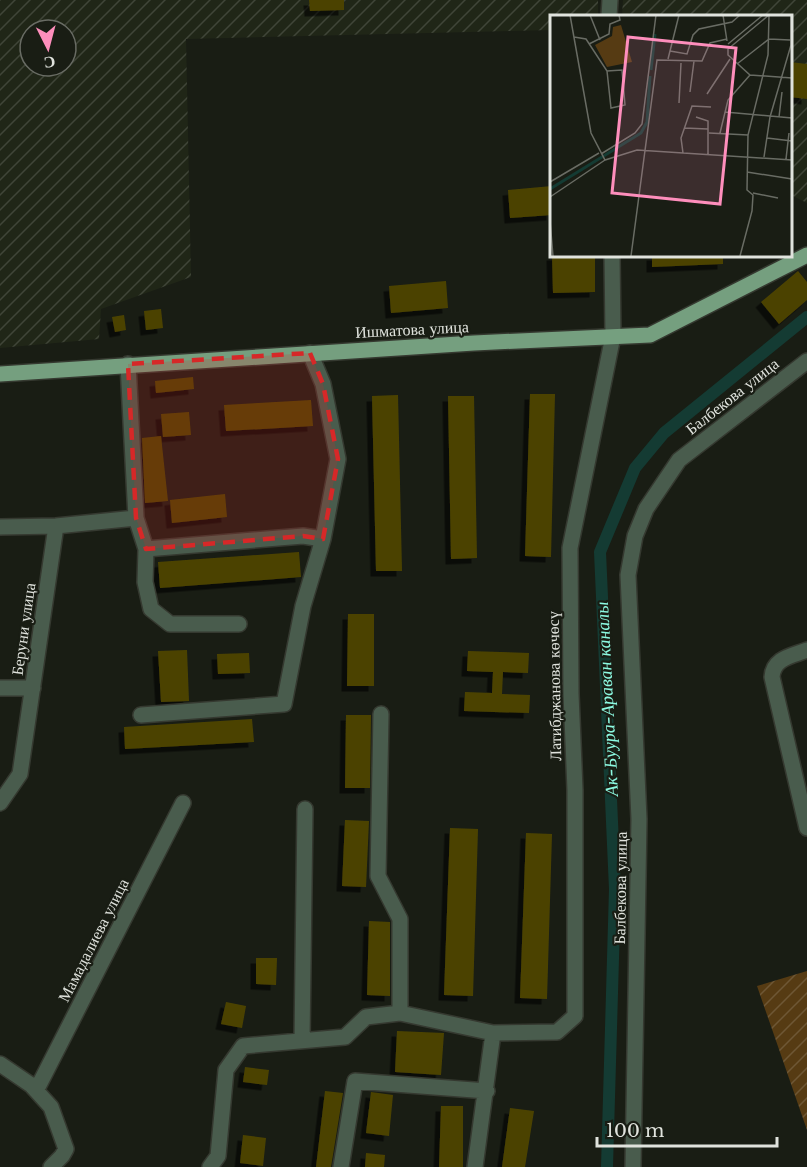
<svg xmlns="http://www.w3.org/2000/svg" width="807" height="1167" viewBox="0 0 807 1167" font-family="'Libre Baskerville',serif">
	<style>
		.industrial { fill: url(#industrial-furrows); fill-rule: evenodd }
		.garden { fill: url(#garden-furrows) }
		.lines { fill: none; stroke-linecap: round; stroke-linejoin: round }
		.canal { stroke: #143b33; stroke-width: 12 }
		.building { fill: #4c4303; filter: url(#shadow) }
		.minor-casing { stroke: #353930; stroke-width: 18 }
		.major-casing { stroke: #353930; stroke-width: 18 }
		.minor { stroke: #495c4d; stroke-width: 15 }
		.major { stroke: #759f7f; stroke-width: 15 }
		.marked { fill: #d62828; fill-opacity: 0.2; stroke: #d62828; stroke-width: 4.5; stroke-dasharray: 12 8; stroke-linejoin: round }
		.labels { text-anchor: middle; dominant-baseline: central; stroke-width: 4.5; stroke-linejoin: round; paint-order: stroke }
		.street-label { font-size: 16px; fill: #e0e3dd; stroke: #191d14 }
		.water-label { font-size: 18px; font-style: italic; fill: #8cf9e1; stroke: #191d14 }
		.inset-river { fill: none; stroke: #143b33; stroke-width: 3 }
		.inset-road { fill: none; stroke: #696c64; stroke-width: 1.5 }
		.view { fill: #fe8ebc; fill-opacity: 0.15; stroke: #fe8ebc; stroke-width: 3 }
		.inset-edge { fill: none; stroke: #e0e3dd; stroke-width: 3 }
	</style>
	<defs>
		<pattern id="industrial-furrows" width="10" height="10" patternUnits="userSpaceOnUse" patternTransform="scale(1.5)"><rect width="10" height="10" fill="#202617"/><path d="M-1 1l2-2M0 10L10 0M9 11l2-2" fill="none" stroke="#404538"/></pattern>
		<pattern id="garden-furrows" width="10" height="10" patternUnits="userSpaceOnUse" patternTransform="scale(1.5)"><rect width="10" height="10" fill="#563b13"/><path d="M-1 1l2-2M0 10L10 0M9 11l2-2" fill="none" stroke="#6e5735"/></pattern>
		<filter id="shadow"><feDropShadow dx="-5.5" dy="5.5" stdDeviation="0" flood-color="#0009"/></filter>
	</defs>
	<rect width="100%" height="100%" fill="#191d14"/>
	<path class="industrial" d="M0,0H598V16H552V30L186,39L191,277L101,309L99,339L0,348ZM30,30H66V66H30Z
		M623,0H807V203L791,195L790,16H622Z"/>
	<path class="garden" d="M807,971V1130L757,986Z"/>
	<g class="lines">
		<path class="canal" d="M607,1167L615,889L600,552L635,468L664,433L807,317"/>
	</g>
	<path class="building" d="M309,0H344V10L310,11Z
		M790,62L807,64V99L790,97Z
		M552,186V215L510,218L508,190Z
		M552,255H595V292L553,293Z
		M652,255H723V264L652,267Z
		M798,271L807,282V300L779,324L761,302Z
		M446,281L448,308L391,313L389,286Z
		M161,309L163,328L146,330L144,311Z
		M124,315L126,330L115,332L112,317Z
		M193,377L194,389L156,393L155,381Z
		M530,394H555L551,557L525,556Z
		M398,395L402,571H376L372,396Z
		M448,396H474L477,558L451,559Z
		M311,400L313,426L226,431L224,405Z
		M189,412L191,435L163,437L161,414Z
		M161,436L168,501L145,503L142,438Z
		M225,494L227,517L172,523L170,500Z
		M299,552L301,577L160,588L158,562Z
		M348,614H374V686H347Z
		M187,650L189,701L161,702L158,651Z
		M468,651L529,653L528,673L503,672L502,694L530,695L529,713L464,711L465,692L492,693L493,672L467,671Z
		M249,653L250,673L218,674L217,654Z
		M346,715H371L370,788H345Z
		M252,719L254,742L125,749L124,727Z
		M345,820L369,821L366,887L342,886Z
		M450,828L478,829L473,996L444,995Z
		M526,833L552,834L547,999L520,998Z
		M369,921L390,922V996L367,995Z
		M256,958H277L276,985L256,984Z
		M226,1002L246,1006L242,1028L221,1024Z
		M397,1031L444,1033L441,1075L395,1072Z
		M245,1067L269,1070L267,1085L243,1082Z
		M325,1091L343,1093L331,1167H316Z
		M371,1092L393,1095L389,1136L366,1133Z
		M441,1106H463V1167H439Z
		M510,1108L534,1111L525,1167H502Z
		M243,1135L266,1138L263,1166L240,1163Z
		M366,1153L385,1155L384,1167H365Z"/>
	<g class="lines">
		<g class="minor-casing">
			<path id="minor" d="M609,16L610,0
				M128,364L136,518L146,549L145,582L151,609L170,624H239
				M0,527L56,526L136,518
				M146,549L303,536L323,539
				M807,650C792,656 773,658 772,677L807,828
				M0,688H33
				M381,714L378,876L400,919V1013
				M141,715L284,704L303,606L323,539L338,459L323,384L310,353
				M0,803L20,774L56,526
				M302,1041L305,809
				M0,1064L31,1085L51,1107L66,1149L62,1156L51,1167
				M31,1085H39L183,803
				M210,1167L218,1156L226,1070L243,1046L345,1037L366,1017L400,1013L493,1033L557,1032L575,1016V790L571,694L570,548L613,336L612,255
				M341,1167L355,1081L487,1091
				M475,1167L493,1033
				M633,1167L639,819L628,575L635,536L646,509L679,460L807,361"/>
		</g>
		<g class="major-casing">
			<path id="major" d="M0,374L474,343L650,335L807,255"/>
		</g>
		<use href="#minor" class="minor"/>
		<use href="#major" class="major"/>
	</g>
	<path class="marked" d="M310,353L323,384L338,459L323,539L303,536L146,549L136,518L128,364Z"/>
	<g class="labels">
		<g class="street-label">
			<text transform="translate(412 329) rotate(-3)">Ишматова улица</text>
			<text transform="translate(732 396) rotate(-38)">Балбекова улица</text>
			<text transform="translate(23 629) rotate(-82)">Беруни улица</text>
			<text transform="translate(554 686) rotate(-91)">Латибджанова көчөсү</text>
			<text transform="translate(620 888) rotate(-89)">Балбекова улица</text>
			<text transform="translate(93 940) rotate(-63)">Мамадалиева улица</text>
		</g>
		<g class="water-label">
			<text transform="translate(607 699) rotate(-93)">Ак-Буура-Араван каналы</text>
		</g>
	</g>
	<g transform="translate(550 15)">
		<rect width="242" height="242" fill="#191d14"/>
		<path d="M71,10L82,47L57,52L45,30L62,21L63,12Z" fill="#563b13"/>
		<path class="inset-river" d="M101,55L105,19M0,174L91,118L97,107L100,61"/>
		<path class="inset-road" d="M20,0L41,118L55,145L87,135L242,145M40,0L50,25M173,0L177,26M219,0L178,34V40L200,60L242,63M24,22L36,24L57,56L61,93L75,90L72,55L57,56M39,29L59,19L60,9L70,5L69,0M178,29L213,0M120,36L137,39L143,20L149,14L182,7L190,0M118,44L129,0M187,49L219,24L240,25M140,77L144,46M157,79L180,44M129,88L131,48M175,97L242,103M146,102L158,106V139M229,102L232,77M134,113L158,114M159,118L198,120M170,118L178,85L200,60M217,123L242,126M133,138L131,123L142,91L161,92M51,139L85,118L92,109L106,0M214,142L220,102L241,30V0M236,144L239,118M197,157L242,164M0,167L49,138M203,178L228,183M0,182L55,145M0,206L3,241M81,241L107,45L152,46L160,28L177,24M190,241L202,196L203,180L197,175L198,120L218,40L219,0"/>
		<path class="view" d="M78,22L186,33L170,189L62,178Z"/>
		<rect width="242" height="242" class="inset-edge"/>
	</g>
	<g transform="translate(48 48) rotate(174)"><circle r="28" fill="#191d14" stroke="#696c64" stroke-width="1.5"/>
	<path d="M0-4.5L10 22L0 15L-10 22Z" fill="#fe8ebc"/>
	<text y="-9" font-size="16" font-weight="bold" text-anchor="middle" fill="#e0e3dd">С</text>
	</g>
	<path d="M597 1137v9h180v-9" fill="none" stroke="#e0e3dd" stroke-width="3"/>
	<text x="606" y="1137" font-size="18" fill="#e0e3dd" stroke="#191d14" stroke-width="4.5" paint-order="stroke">100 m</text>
</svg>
